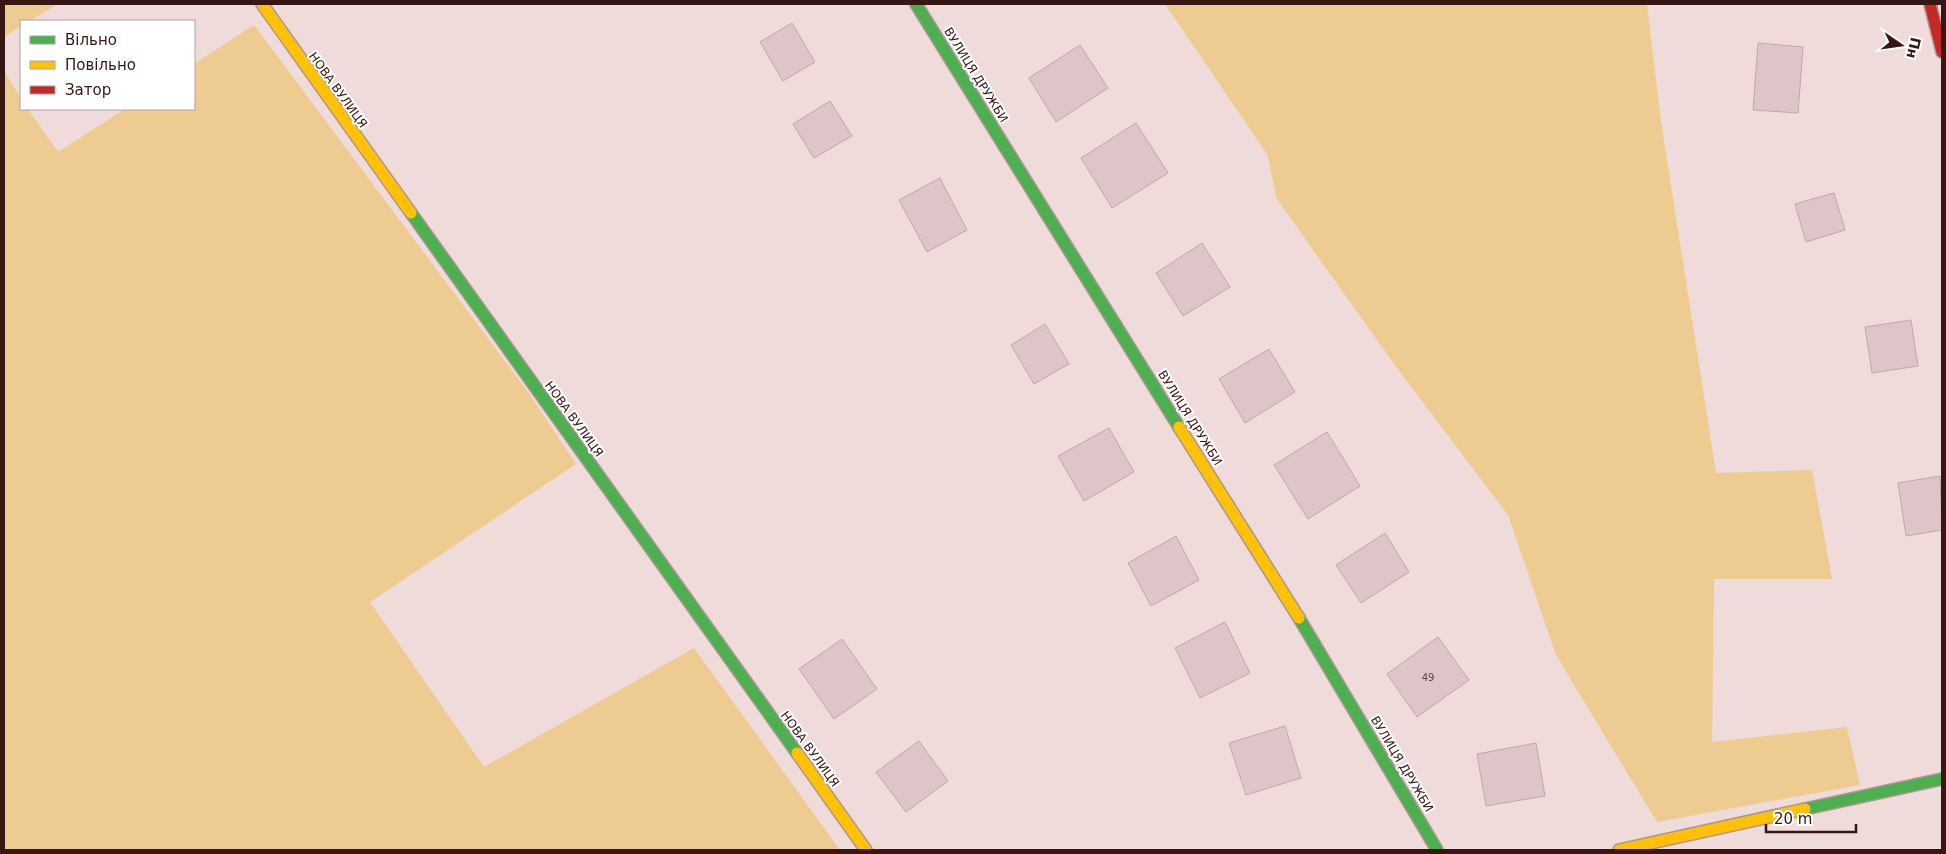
<svg xmlns="http://www.w3.org/2000/svg" width="1946" height="854" viewBox="0 0 1946 854" font-family="'DejaVu Sans',sans-serif">
	<style>
		.green { fill: #edcb91 }
		.building { fill: #e0c5c8; stroke: #c0a7aa }
		.lines { fill: none; stroke-linecap: round; stroke-linejoin: round }
		.fast-casing { stroke: #ad9593; stroke-width: 14 }
		.slow-casing { stroke: #ad9593; stroke-width: 14 }
		.jam-casing { stroke: #ad9593; stroke-width: 14 }
		.fast { stroke: #4caf50; stroke-width: 11 }
		.slow { stroke: #ffc107; stroke-width: 11 }
		.jam { stroke: #c62828; stroke-width: 11 }
		.labels { text-anchor: middle; dominant-baseline: central; stroke-width: 4; stroke-linejoin: round; paint-order: stroke }
		.number-label { font-size: 10px; fill: #624342 }
		.street-label { font-size: 12px; fill: #371614; stroke: #fff }
	</style>
	<rect width="100%" height="100%" fill="#efdbd9"/>
	<path class="green" d="M4,4H58L29,21H21V26L4,37Z
		M1165,4H1647L1661,122L1716,473L1812,470L1832,579H1714L1712,742L1847,727L1860,785L1657,822L1556,655L1508,515L1394,364L1277,199L1267,154Z
		M254,25L528,392L576,464L370,602L484,767L694,648L840,850H4V71L21,98V109H28L58,152L125,109H194V64Z"/>
	<path class="building" d="M792,23L815,62L783,81L760,42Z
		M1758,43L1803,47L1798,113L1753,110Z
		M1080,45L1108,88L1056,122L1029,78Z
		M830,101L852,136L814,158L793,124Z
		M1136,123L1168,173L1112,208L1081,158Z
		M940,178L967,230L927,252L899,200Z
		M1834,193L1845,230L1806,242L1795,204Z
		M1202,243L1230,287L1183,316L1156,273Z
		M1911,320L1918,366L1872,373L1865,327Z
		M1045,324L1069,364L1034,384L1011,345Z
		M1269,349L1295,392L1245,423L1219,379Z
		M1109,428L1134,472L1084,501L1058,456Z
		M1327,432L1360,486L1308,519L1274,465Z
		M1940,476L1942,530L1906,536L1898,483Z
		M1385,533L1409,572L1361,603L1336,565Z
		M1176,536L1199,580L1151,606L1128,563Z
		M1225,622L1250,673L1200,698L1175,648Z
		M1438,637L1469,680L1417,717L1387,674Z
		M842,639L877,689L834,719L799,669Z
		M1285,726L1301,778L1246,795L1229,743Z
		M919,741L948,781L906,812L876,772Z
		M1536,743L1545,796L1486,806L1477,754Z"/>
	<g class="lines">
		<g class="fast-casing">
			<path id="fast" d="M916,4L1179,427
				M411,213L797,753
				M1299,618L1437,850
				M1805,809L1942,779"/>
		</g>
		<g class="slow-casing">
			<path id="slow" d="M262,4L411,213
				M1179,427L1299,618
				M797,753L866,850
				M1619,850L1805,809"/>
		</g>
		<g class="jam-casing">
			<path id="jam" d="M1930,4L1942,52"/>
		</g>
		<use href="#fast" class="fast"/>
		<use href="#slow" class="slow"/>
		<use href="#jam" class="jam"/>
	</g>
	<g class="labels">
		<g class="number-label">
			<text x="1428" y="677">49</text>
		</g>
		<g class="street-label">
			<text transform="translate(976 75) rotate(58)">ВУЛИЦЯ ДРУЖБИ</text>
			<text transform="translate(338 90) rotate(54)">НОВА ВУЛИЦЯ</text>
			<text transform="translate(1190 418) rotate(58)">ВУЛИЦЯ ДРУЖБИ</text>
			<text transform="translate(574 419) rotate(54)">НОВА ВУЛИЦЯ</text>
			<text transform="translate(810 749) rotate(54)">НОВА ВУЛИЦЯ</text>
			<text transform="translate(1402 764) rotate(59)">ВУЛИЦЯ ДРУЖБИ</text>
		</g>
	</g>
	<rect width="1946" height="854" fill="none" stroke="#371614" stroke-width="10"/>
	<rect x="20" y="20" width="175" height="90" fill="#ffffff" stroke="#afa2a1"/>
	<rect x="30" y="36" width="25" height="8" fill="#4caf50" stroke="#afa2a1"/>
	<text x="65" y="45" font-size="15" fill="#371614">Вільно</text>
	<rect x="30" y="61" width="25" height="8" fill="#ffc107" stroke="#afa2a1"/>
	<text x="65" y="70" font-size="15" fill="#371614">Повільно</text>
	<rect x="30" y="86" width="25" height="8" fill="#c62828" stroke="#afa2a1"/>
	<text x="65" y="95" font-size="15" fill="#371614">Затор</text>
	<g transform="translate(1901 45) rotate(103)" stroke="#ffffff" stroke-width="4" paint-order="stroke">
	<path d="M0-4L9 19L0 12L-9 19Z" fill="#371614"/>
	<text y="-8" font-size="14" font-weight="bold" text-anchor="middle" fill="#371614">Пн</text>
	</g>
	<path d="M1766 824v8h90v-8" fill="none" stroke="#371614" stroke-width="2.5"/>
	<text x="1774" y="824" font-size="15" fill="#371614" stroke="#ffffff" stroke-width="4" paint-order="stroke">20 m</text>
</svg>
